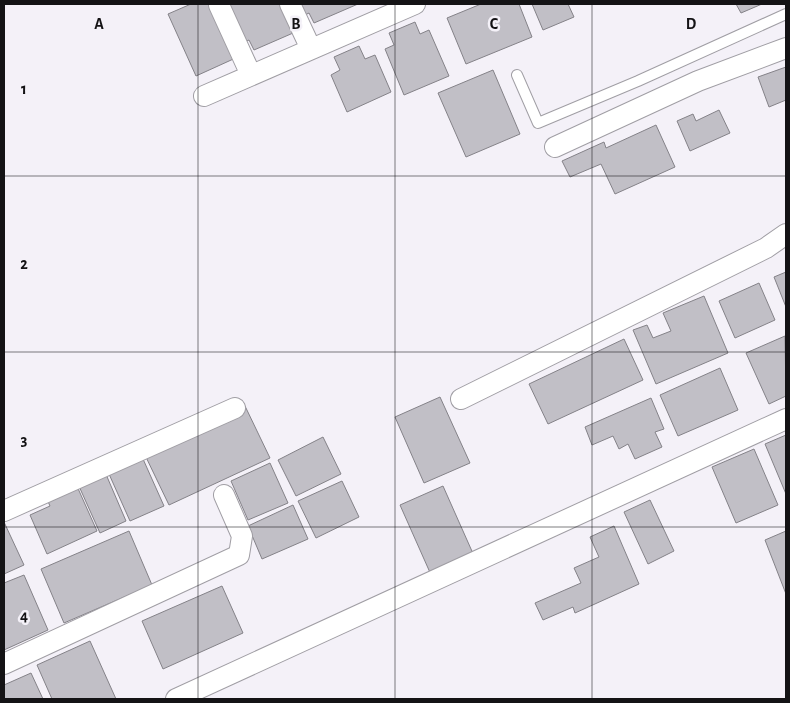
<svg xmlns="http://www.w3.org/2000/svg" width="790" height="703" viewBox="0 0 790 703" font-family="'Alegreya Sans',sans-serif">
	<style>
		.building { fill: #c1bfc6; stroke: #848288 }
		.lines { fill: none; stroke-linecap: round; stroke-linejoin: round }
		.lane-casing { stroke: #a09ea4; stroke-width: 12 }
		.street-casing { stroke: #a09ea4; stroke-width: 22 }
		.lane { stroke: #fff; stroke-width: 10 }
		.street { stroke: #fff; stroke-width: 20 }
		.grid { fill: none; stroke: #141315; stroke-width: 1; stroke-opacity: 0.55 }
		.grid-label { font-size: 16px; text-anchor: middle; font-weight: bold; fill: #141315; stroke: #f4f1f8; stroke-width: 5; stroke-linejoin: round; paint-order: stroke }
	</style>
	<rect width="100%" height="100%" fill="#f4f1f8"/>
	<path class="building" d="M191,4H358L314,23L309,13L295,20L300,30L254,50L249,40L235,46L240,56L196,76L168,14Z
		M481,4H519L532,37L466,64L447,18Z
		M532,4H568L574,17L543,30Z
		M736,4H762L741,13Z
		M415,22L420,34L429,30L449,76L404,95L385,49L394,45L389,33Z
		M359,46L365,59L375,55L391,92L347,112L331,75L340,70L334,57Z
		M786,67V100L769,107L758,77Z
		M493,70L520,134L466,157L438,93Z
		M719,110L730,133L690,151L677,121L693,114L696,121Z
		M656,125L675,167L615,194L601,164L570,177L562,161L604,142L606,148Z
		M786,272V307L774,277Z
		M759,283L775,320L735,338L719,301Z
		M704,296L728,353L656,384L633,330L647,325L653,338L671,331L663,313Z
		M785,336L786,396L769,404L746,353Z
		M624,339L643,380L548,424L529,384Z
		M720,368L738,410L678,436L660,395Z
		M440,397L470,463L424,483L395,417Z
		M651,398L664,429L655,432L662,447L635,459L628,444L619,449L613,436L592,445L585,427Z
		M245,406L270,458L169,505L144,453Z
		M786,435V494L765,444Z
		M323,437L341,474L296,496L278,460Z
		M754,449L778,505L736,523L712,467Z
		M143,459L164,506L130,521L109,474Z
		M270,463L288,503L248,520L231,481Z
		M105,472L126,521L100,533L78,484Z
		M342,481L359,517L316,538L298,501Z
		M76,484L97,531L47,554L30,515L50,506L46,497Z
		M443,486L475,558L432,577L400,505Z
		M650,500L674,551L648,564L624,512Z
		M293,505L308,539L262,559L248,526Z
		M4,522L24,565L4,574Z
		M614,526L639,584L575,613L573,607L543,620L535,603L581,583L574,568L599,557L590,537Z
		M129,531L152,585L64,623L41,569Z
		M786,531V594L765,540Z
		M24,575L48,630L4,650V583Z
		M222,586L243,633L163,669L142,621Z
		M90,641L116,699H52L37,665Z
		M31,673L43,699H4V685Z"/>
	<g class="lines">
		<g class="lane-casing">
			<path id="lane" d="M517,75L538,123L638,81L786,14"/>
		</g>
		<g class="street-casing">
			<path id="street" d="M290,4L311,49
				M219,5L251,75
				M204,96L415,4
				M555,147L698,81L786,48
				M461,399L766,248L786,234
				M4,511L235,408
				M4,664L239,555L242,536L224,495
				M176,699L786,419"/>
		</g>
		<use href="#lane" class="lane"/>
		<use href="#street" class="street"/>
	</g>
	<path class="grid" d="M198,4V699M395,4V699M592,4V699M4,176H786M4,352H786M4,527H786"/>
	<g class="grid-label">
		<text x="99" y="29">A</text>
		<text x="296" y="29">B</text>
		<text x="494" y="29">C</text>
		<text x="691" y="29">D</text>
		<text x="24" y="94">1</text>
		<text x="24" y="269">2</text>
		<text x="24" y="445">3</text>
		<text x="24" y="621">4</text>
	</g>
	<rect width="790" height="703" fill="none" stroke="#141315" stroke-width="10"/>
</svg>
